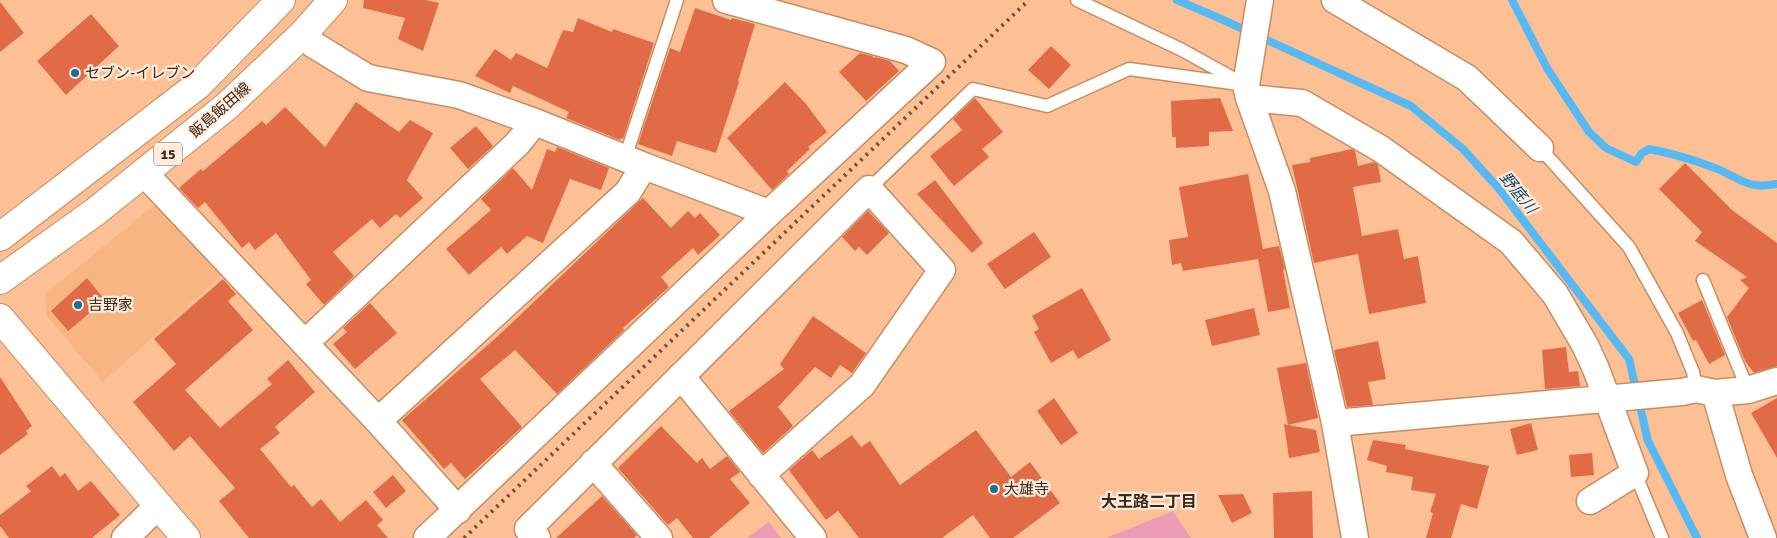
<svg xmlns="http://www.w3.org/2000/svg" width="1777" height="538" viewBox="0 0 1777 538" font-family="Signika,'Noto Sans JP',sans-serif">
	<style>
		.built { fill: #f7b583 }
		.green { fill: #ec9cb7 }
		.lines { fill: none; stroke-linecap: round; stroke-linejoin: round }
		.stream { stroke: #57b9f3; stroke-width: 8 }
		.building { fill: #e06b46 }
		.lane-casing { stroke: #c68d62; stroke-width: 15 }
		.street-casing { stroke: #c68d62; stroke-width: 29 }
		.primary-casing { stroke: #c68d62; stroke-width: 30 }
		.lane { stroke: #fff; stroke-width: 12 }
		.street { stroke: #fff; stroke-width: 26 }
		.primary { stroke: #fff; stroke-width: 28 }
		.rail { stroke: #745339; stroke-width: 4; stroke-dasharray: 2.5 5; stroke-linecap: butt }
		.poi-dot { fill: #14709f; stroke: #feecde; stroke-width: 2 }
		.labels { text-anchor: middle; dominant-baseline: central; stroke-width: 4.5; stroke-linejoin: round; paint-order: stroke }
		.shield { fill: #feecde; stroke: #776151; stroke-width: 1 }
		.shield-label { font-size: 14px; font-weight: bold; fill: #3d2614 }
		.poi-label { font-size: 15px; fill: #3d2614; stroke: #feecde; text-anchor: start }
		.street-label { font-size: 15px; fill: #3d2614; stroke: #feecde }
		.water-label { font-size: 16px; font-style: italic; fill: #164b69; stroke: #feecde }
		.neighbourhood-label { font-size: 16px; font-weight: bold; fill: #3d2614; stroke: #feecde }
	</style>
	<rect width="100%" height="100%" fill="#fcc094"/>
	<path class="built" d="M156,204L222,275L103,382L47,316L45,294Z"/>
	<path class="green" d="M1173,511L1191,538H1106Z
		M769,522L781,538H747Z"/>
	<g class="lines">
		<path class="stream" d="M1177,0L1219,18L1411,106L1463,149L1500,190L1629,359L1648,441L1697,538
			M1512,0L1547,68L1589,132L1606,148L1636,162L1642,153L1649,149C1671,153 1694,160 1715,168C1740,178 1747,190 1777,184"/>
	</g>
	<path class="building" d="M364,0H426L439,3L423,51L398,39L405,18L363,8Z
		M0,2L24,33L0,52Z
		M695,8L731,20L732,18L755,24L738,81L739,82L716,153L677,141L672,156L638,144L670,48L680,52Z
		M91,14L119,46L66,95L37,61Z
		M578,18L612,32L613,29L654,43L623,139L621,138L620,140L566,118L569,112L513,86L510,93L475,76L495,49L511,60L516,53L547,68L563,30L573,32Z
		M1051,46L1071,65L1049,89L1028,70Z
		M860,53L872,56L874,58L875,57L890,61L899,71L866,101L839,72Z
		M785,82L806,104L827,132L808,147L810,149L787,171L789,174L772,190L727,138Z
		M975,98L1003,132L982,149L989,157L954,186L930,156L962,130L953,119Z
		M1220,98L1233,131L1209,132V146L1176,148V137H1172L1171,101Z
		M356,102L399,132L410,120L433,133L407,180L423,198L400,218L396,214L380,228L372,219L333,252L354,276L324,305L306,284L311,280L276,233L255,250L249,242L242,248L205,202L198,208L179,188L201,169L203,171L262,121L266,125L285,107L325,147Z
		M476,126L493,146L468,169L450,148Z
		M557,147L609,168L601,190L570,179L543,243L527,236L507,254L501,247L469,275L446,249L491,210L481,199L513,168L532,190L547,149L555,152Z
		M1352,149L1355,151L1358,166L1374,162L1378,165L1381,182L1353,187L1362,236L1398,229L1404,259L1418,256L1426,303L1369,314L1358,254L1314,263L1292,165L1310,162V158Z
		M1685,163L1732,210L1777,243V366L1754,373L1745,361L1727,317L1749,288L1740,280L1747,277L1695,241L1702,232L1659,189Z
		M1248,174L1263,249L1279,246L1285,269L1283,270L1290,308L1268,312L1258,259L1183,271L1181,263L1172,265L1169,240L1188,237L1179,187Z
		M935,180L983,243L972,253L917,194Z
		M643,198L671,228L688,211L695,218L700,213L720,235L698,255L693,248L661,277L669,287L623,328L624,330L557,394L515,350L480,379L522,427L465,479L451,463L444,469L402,420L498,336Z
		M868,211L889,233L867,255L859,247L855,251L842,237Z
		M1034,232L1051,257L1005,289L987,264Z
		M87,278L105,300L68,331L51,311Z
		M223,279L236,294L228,301L253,330L185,390L220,428L272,384L267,379L288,360L315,392L275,427L280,433L260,449L291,487L294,485L312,507L321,499L340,522L366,500L383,520L377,525L388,538H249L219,501L235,488L190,436L174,451L133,402L176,364L154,339Z
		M1082,288L1111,340L1078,359L1073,350L1051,363L1034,332L1039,329L1032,316Z
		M1702,300L1725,355L1709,364L1696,340L1693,341L1678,313Z
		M370,303L397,333L355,369L333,344L347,332L343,328Z
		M1254,308L1260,335L1212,346L1205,320Z
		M813,316L866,353L852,373L840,365L831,378L815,367L778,407L793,426L763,453L729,411L784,369L780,364Z
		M1378,341L1386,379L1368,382L1373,405L1347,407L1334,350Z
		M1566,347L1569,372L1578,371L1580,386L1545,389L1542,350Z
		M1306,363L1318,418L1288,425L1316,430L1320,452L1289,458L1284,424L1288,425L1277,368Z
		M0,377L32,426L26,431L28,434L0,455Z
		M1054,398L1078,433L1061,445L1037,411Z
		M1777,398V458L1751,413Z
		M1531,423L1538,450L1517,455L1510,429Z
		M661,426L697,463L702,458L710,469L727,456L740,472L730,479L750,503L709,538H693L677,518L668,525L618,468Z
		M976,430L1011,477L1030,462L1060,503L1013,538H990L973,515L942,538H859L838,511L826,520L789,470L812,450L819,459L852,435L861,447L870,441L900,485Z
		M1373,440L1406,445L1405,449L1489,466L1477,509L1461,504L1451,538H1426L1433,513L1430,512L1436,494L1411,490L1413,477L1386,472L1387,466L1367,460Z
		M1592,453L1594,475L1571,477L1569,455Z
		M52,466L60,477L65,473L78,491L91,481L120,515L92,538H9L0,526V515L31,491L26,486Z
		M393,475L406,491L386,508L373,492Z
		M1312,491L1313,538H1274L1273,493Z
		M1243,494L1252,513L1232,523L1218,495Z
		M602,496L637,535L634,538H556Z"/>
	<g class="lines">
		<g class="lane-casing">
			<path id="lane" d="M1077,0L1182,50L1240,82
				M1540,148L1629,247L1677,333L1693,372L1696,389
				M625,158L677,0
				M869,189L973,89L1047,106L1129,69L1246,85
				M1703,280L1748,390
				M1635,473L1662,538"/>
		</g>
		<g class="street-casing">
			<path id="street" d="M1260,0L1246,85L1249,98L1282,191L1335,423L1355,538
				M1335,0L1467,78L1540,148
				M303,34L314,45L368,78L459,95L535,122L644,166L769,213
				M1249,98L1302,103L1381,149L1511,242L1555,294L1585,345L1596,369L1635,473L1590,501
				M144,173L378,421L458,510
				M305,343L517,144L535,122
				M681,376L813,538
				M1715,393L1739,475L1763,538
				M378,421L628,192L644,166
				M1335,423L1682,392L1696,389L1715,393L1748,390L1777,381
				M593,463L659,538
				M125,538L158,506
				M427,538L769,213L932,62L906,50L726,0
				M537,538L528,529L869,189L942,270L862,385L761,475"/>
		</g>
		<g class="primary-casing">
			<path id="primary" d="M0,237L198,85L281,0
				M0,280L95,212L227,106L303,34L333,0
				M0,318L186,538"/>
		</g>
		<use href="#lane" class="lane"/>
		<use href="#street" class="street"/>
		<use href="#primary" class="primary"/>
		<path class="rail" d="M464,538L1029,0"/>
	</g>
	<g class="poi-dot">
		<circle cx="75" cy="73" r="5"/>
		<circle cx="78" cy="305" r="5"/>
		<circle cx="994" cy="489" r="5"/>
	</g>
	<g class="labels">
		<rect class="shield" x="154" y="142.5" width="28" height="23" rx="4"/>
		<g class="shield-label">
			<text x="168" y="154">15</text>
		</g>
		<g class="poi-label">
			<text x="85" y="73">セブン-イレブン</text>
			<text x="88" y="305">吉野家</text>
			<text x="1004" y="489">大雄寺</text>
		</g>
		<g class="street-label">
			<text transform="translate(220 110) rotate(-41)">飯島飯田線</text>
		</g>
		<g class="water-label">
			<text transform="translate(1518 193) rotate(51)">野底川</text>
		</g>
		<g class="neighbourhood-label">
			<text x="1149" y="502">大王路二丁目</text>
		</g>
	</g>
</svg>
